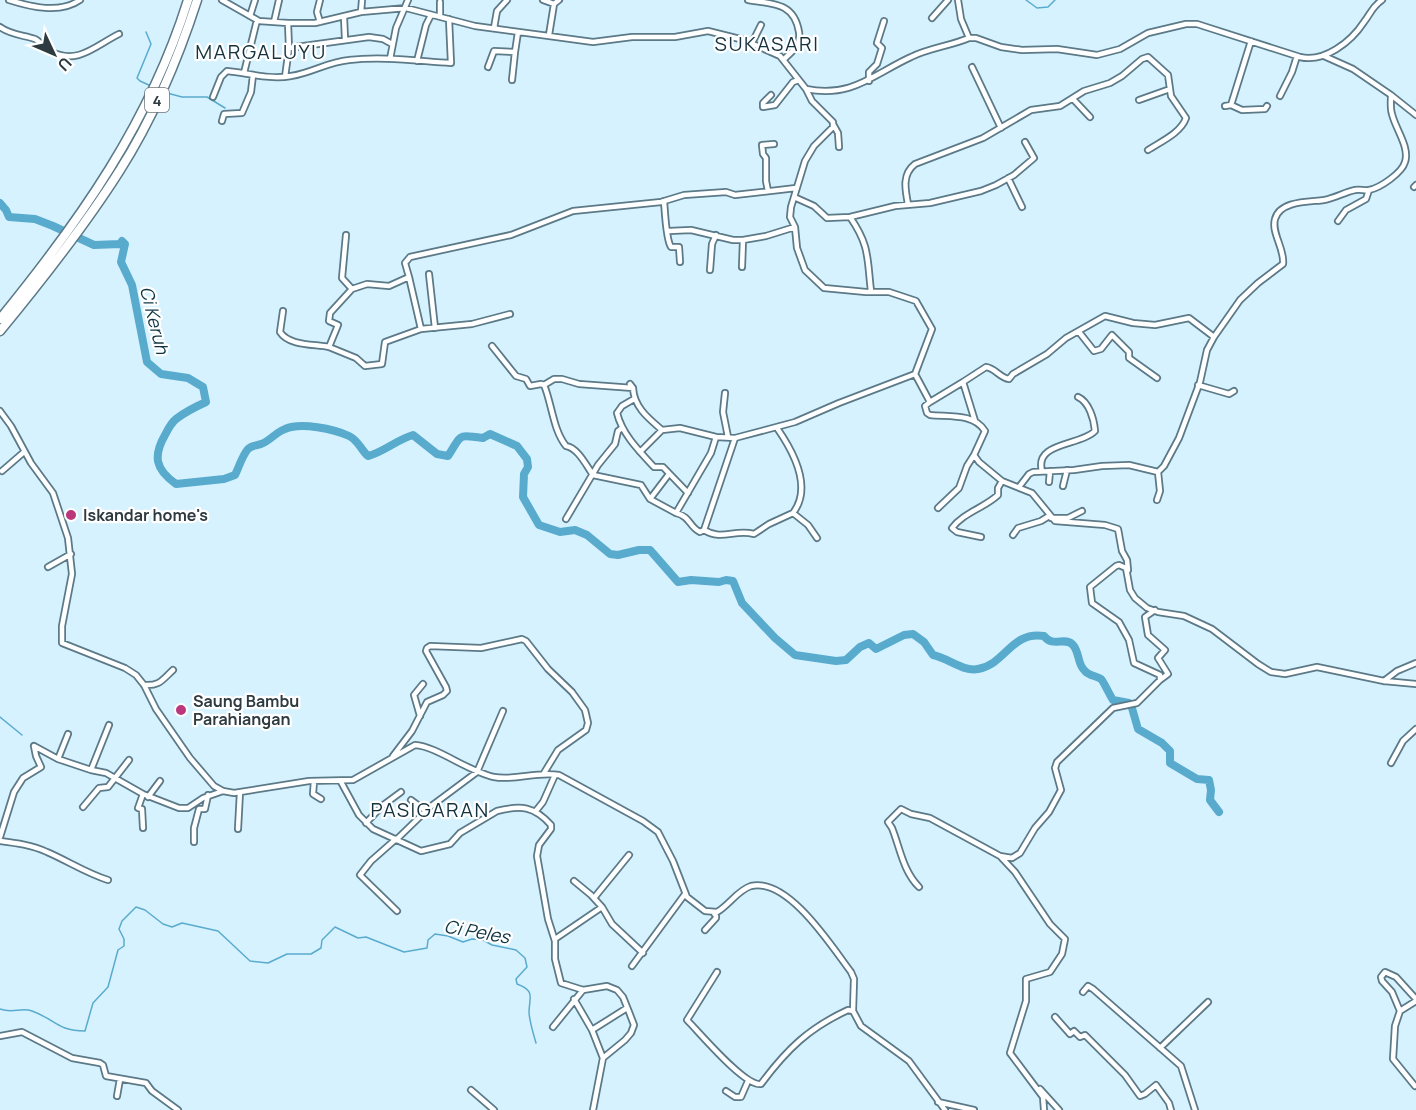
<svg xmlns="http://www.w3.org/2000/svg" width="1416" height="1110" viewBox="0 0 1416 1110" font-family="Manrope,sans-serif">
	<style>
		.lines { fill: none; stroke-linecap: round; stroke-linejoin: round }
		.stream { stroke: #59abce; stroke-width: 1.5 }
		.river { stroke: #59abce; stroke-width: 8 }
		.minor-casing { stroke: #5b7987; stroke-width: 8 }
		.motorway-casing { stroke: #5b7987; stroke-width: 11 }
		.minor { stroke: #fff; stroke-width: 4.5 }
		.motorway { stroke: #fff; stroke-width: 8 }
		.poi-dot { fill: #bb367a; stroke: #fff; stroke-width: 2 }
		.labels { text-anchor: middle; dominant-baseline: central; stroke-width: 4.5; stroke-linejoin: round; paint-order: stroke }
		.shield { fill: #fff; stroke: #6c7579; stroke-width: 1.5 }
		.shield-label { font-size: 15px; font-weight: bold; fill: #2d3a40 }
		.poi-label { font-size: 16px; font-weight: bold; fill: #2d3a40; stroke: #fff; text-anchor: start }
		.water-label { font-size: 18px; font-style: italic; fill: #0d3342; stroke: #fff }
		.quarter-label { font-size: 20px; letter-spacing: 1.5px; fill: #15323e; stroke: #fff }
	</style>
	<rect width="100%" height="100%" fill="#d7f2ff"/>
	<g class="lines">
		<path class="stream" d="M1026,0L1037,8L1048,7L1055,0
			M146,32L151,44L137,78L140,81L151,86
			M167,93L182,97H207L225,108
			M0,717L22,735
			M0,1009C13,1014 21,1007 32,1011C55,1019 57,1031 85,1031L93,1003L108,987L118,950L124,946V939L119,929L122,921L136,907L145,910L163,924L172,927L182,923L218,931L250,961L268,963L287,954H311L321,948L322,940L335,927L358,938L366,937L404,952L427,948L428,940L435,934L448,936L463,942L472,939L483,940L492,945L516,950L525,958L527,967L516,979L517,984C536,991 529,997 529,1013C530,1023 533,1033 536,1043"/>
		<path class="river" d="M0,203L6,210L9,217L35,219L53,226L94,245L120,244L122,241L125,244L121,262L132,285L147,362L161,374L188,378L203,387L206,402C195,407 185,412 176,419C171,423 168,429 165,435C153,456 155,469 176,484L224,479L235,475C239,467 242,456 248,449C252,445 256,446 261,444C270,441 276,432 285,429C301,422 334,429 349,436C359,441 361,450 368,456C384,452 396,440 413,435L437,454L448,456C462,435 456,434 483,438L490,434L517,446L527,459L528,467L524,474L523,497L539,525L560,532L575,530L587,535L610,554L618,555L639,550H650L678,582L691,580L719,582L726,580L733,581L742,603L775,638L795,655L836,661L846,660L860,647L869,643L876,649L904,635L913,634L924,642L933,655C948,658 963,672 978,669C1006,664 1011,631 1044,636C1053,648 1065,636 1073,645C1080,653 1077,664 1085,671C1089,676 1097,676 1101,679C1104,682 1110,696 1113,700L1129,703L1132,708L1138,729L1162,743L1170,751V763L1197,779L1209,780L1211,790L1210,800L1219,812"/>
		<g class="minor-casing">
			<path id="minor" d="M9,0C31,7 60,14 80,0
				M222,0L259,21L288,23H315L361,12L406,8L475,26L593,42L632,37H675L708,31L744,40L780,56L806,89C852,98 872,75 911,57C929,48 950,46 969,38H976L1001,47L1022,50L1057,49L1097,55L1120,49L1148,33L1186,24H1197L1300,57C1324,63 1351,42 1364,22C1371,13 1372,7 1382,0
				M543,0L554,4L559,0
				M748,0C772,4 794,2 799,32C801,45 793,51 784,59
				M958,0L961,19L969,38
				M361,12L362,0
				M250,16L255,0
				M440,16V2
				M344,17L345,39
				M932,18L948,0
				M274,22L279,0
				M320,22L317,12L320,0
				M0,27C11,35 23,35 35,39C41,42 44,48 50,51C78,66 96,45 119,34
				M494,28L497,11L507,0
				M549,35L554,4
				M752,43L761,25
				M289,48L369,37L383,39L392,44
				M390,59L396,28L408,0
				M417,61L426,25L431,15
				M488,67L494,51L515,52L518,32
				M972,67L1001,128
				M244,73L257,20
				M285,77L289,48L288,23
				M512,80L515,52
				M869,81V72L877,64L882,48L877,43L884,21
				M806,89L812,101L833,122V127L814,146L805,161L791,207L790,217L795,227L797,248L805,270L824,288L866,292H889L916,301L932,329L915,374
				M771,95L763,103V107L775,105L793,82L799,80
				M1391,95L1416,115
				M1280,96L1292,72L1297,56
				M213,97L221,77L227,71C248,73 270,80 291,76C312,73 327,62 349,60C383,56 417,61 451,63L449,19
				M1073,99L1090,117
				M1139,100L1170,89
				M1231,105L1251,41
				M1225,106L1231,105L1242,110L1265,109L1267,106
				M222,121L224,114L242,113L251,92L253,75
				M833,124L838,133L839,147
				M1008,178L1022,207
				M1414,187L1416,185
				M768,191L766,181V158L763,154L762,145L774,144
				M794,197L814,206L827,218L850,217L895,206L930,203L981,191L996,185L1014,175L1034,158L1025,142
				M664,201C665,212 666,240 671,247H679L680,262
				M908,204C905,189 902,174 915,164L983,138L1031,110L1060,106L1084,91L1110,83L1122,76L1142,59L1148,57L1168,75L1171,96L1186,118C1181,133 1160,142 1148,150
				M850,217C870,246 867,258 871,291
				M1338,221L1346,210L1366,199L1369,190
				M669,231L691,230L733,240H743L766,236L795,227
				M346,235L342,278L352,289L367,284L389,286L409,277L405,263L410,257L511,235L573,211L661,202L684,195L726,192L735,195L796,188
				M742,267L743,240
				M710,270L712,244L716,235
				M429,274L435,328
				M283,311L280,332C289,346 314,344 329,347L338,325L329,321L330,313L352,289
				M421,329L472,324L510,314
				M1079,332L1094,351L1101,349L1112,335L1129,352V358L1157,378
				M492,346L516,376L526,379L530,386L541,384L544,385
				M329,347L356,358L365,366L382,364L385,342L421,329L409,277
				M963,382L986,367C995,368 1000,378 1009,379L1013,374L1047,354L1066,338L1105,316L1133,323L1155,325L1189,318L1214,337
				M630,384L633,388C634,407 648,418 662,430L680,428L716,437L735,438L795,422L839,403L915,374L930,402L963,382L975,421
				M1198,385L1229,394L1234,391
				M633,388L579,384L562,379H554L544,385C552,404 553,430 566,446C578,448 586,465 593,475L641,485L650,499L676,513L711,453L716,437
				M725,393L723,412L728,437
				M634,399L622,406L617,413C622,434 639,451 654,467H663L688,493
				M930,402L925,406L927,413L930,415C949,417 974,413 985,431L974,455L979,462L1002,481L1032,493L1055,521L1105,525L1118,529L1122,551L1127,560L1128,570
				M0,411L11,426L31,463L53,493L68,538L72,574L62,626V643L125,668L136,675L144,685L156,709L190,758L214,786L223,791L234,793L309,781L353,780L415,745C436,746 469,772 494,777C515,781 537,771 559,775L643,821L658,832L673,861L687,897L705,911L717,912C729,905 738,890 751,886C788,877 832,947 851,972L854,979L853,1011L861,1026L909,1061L945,1110
				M777,428C793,451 813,487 793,513L808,525L817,538
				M735,438L704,530C722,541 734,529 754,534L769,524L793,513
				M640,452L662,430
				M2,471L24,452
				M1042,471C1034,442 1080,446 1095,431C1094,419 1089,402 1078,397
				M1049,482L1050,471
				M1063,486L1067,470
				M1019,487L1029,474L1033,472L1074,470L1102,466L1129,465L1158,472
				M650,499L669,474
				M1157,500L1160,491L1158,472L1164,466L1179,438L1200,382L1207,350L1214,337L1240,300L1258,283L1283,264C1285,249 1271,233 1275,219C1280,200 1311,202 1324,200C1335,198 1345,192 1355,190C1360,189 1365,191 1369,190C1380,188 1402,173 1405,162C1410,147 1395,128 1392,114C1390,108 1391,101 1391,95L1353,69L1324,56
				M938,508L959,488L967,466L974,455
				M676,513C691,517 689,527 700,532L704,530
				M1051,518H1068L1082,511
				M566,519L598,465L615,444L618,431L622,428
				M1013,535L1018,528L1041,521L1049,516
				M981,537L957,532L952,528C963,513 984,508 998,495V488L1002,481
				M48,567L71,554
				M1155,610L1145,617L1148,635L1165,650L1158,658L1168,674L1160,680
				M1384,681L1397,671L1416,663
				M144,685C160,686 162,680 173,670
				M420,716L414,695L423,684
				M34,746L58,759L91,770L106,773L143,794L179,808H188L203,798L223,791
				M393,756L412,731L427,702L443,695L447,691L446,687L426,651L427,648L430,646L481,648L522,639L526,641L548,669L572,692L585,710L588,723L586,730L558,750L544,773
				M58,759L68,734
				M1391,763L1403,741L1416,729
				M91,770L109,725
				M314,781L313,794L321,799
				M341,782L359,815L373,829L421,851L450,844L460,833L497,811C521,805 534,806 551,825V829L539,845L537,856L548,919L555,941V959L561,983L583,990L607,986L617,990L623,997L629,1012L634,1025L631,1033L625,1040L603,1058L593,1110
				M143,794L138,808L142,809L143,828
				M148,797L160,781
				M411,800L426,811
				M83,807L99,788L108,787L129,760
				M535,812L543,802L555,775
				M366,823L382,806L401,792
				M238,829L240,792
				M0,837L14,792L23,778L41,767L36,756L34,746
				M396,839L371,861L360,875L397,911
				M397,839L430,807L477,772L503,711
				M0,841C16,843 32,845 47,852C68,861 86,873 108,880
				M194,842V828L199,809H205L208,795
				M574,881L591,895L602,907L612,924L643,953
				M919,887C903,871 900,848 892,828L888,822L901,809L911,814L930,818L1000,856
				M594,898L629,855
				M705,930L716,918V916L713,912
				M555,939L602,907
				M632,966L685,894
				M717,972L687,1020C700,1033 745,1087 761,1084C787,1049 809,1028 848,1010L853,1011
				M1083,992L1088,986L1093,989L1181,1066L1195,1110
				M574,999L592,1030L603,1058
				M1400,1011L1416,1001
				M1055,1017L1070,1034L1074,1031L1080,1037L1085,1035L1125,1075L1140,1096L1145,1094L1156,1085L1169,1103L1171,1110
				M553,1027L583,990
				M592,1030L627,1008
				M0,1036L22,1032L72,1058L100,1063L103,1065L106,1076L146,1083L152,1091L178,1110
				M1160,1048L1208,1002
				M1415,1086L1393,1059L1395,1026L1400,1011L1392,992L1382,981L1381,977L1385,972L1396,977L1416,999
				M1040,1089L1059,1110
				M471,1090L494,1110
				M726,1091L735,1097H741L748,1081
				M117,1096L120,1079
				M938,1102L974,1110
				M1044,1110L1043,1097L1010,1053L1026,1001V979L1050,972L1062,954L1065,939L1050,924L1015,872L1000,856L1012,858L1020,853L1035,828L1049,812L1061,790L1055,768L1057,762L1113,708L1137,703L1160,680V675L1134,663L1129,640L1119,622L1092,603L1090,587L1116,566L1119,565L1126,568L1130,590L1135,598L1147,608L1158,612L1184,616L1212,629L1258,664L1271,672L1285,674L1317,667L1384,681L1416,684"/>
		</g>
		<g class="motorway-casing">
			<path id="motorway" d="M0,319C80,221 150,122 188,0
				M0,331C42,280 84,227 120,170C153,118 178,59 197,0"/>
		</g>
		<use href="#minor" class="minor"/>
		<use href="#motorway" class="motorway"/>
	</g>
	<g class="poi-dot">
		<circle cx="71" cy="515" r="6"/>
		<circle cx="181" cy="710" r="6"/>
	</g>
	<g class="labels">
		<rect class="shield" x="145" y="88" width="24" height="24" rx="4.5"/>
		<g class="shield-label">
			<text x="157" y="100">4</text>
		</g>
		<g class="poi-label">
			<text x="83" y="515">Iskandar home's</text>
			<text x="193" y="701">Saung Bambu<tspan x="193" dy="18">Parahiangan</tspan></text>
		</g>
		<g class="water-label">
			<text transform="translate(155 320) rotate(76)">Ci Keruh</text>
			<text transform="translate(477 931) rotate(10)">Ci Peles</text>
		</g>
		<g class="quarter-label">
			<text x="767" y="43">SUKASARI</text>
			<text x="261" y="51">MARGALUYU</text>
			<text x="430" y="809">PASIGARAN</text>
		</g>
	</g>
	<g transform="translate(54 54) rotate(134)" stroke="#ffffff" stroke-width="4.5" paint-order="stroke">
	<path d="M0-4.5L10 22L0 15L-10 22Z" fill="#2d3a40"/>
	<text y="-9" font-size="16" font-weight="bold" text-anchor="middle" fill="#2d3a40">U</text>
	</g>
</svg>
